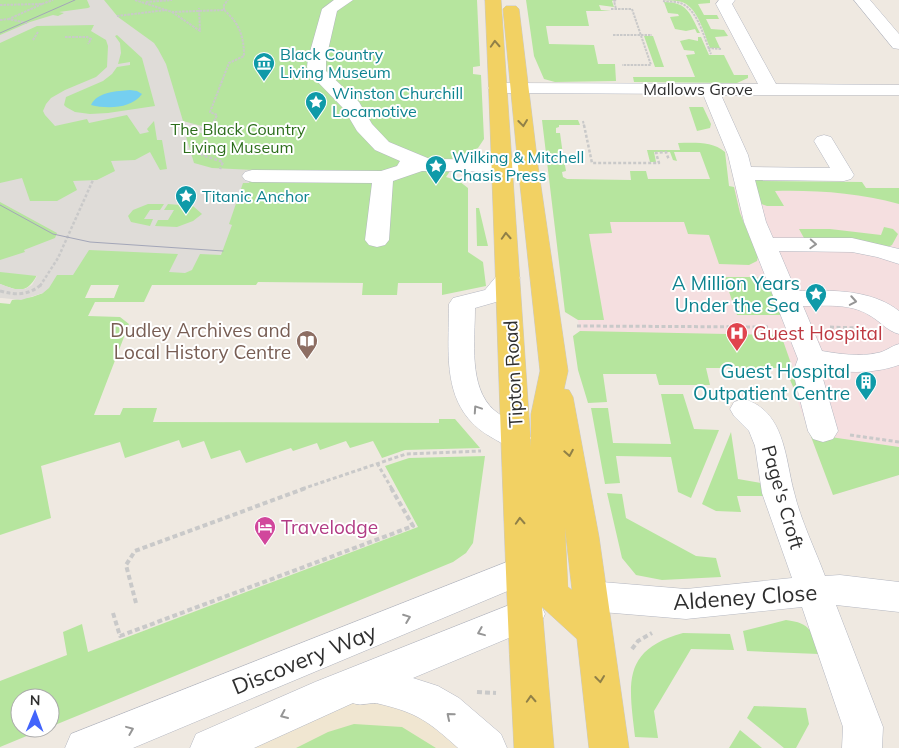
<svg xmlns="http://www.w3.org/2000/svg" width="899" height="748" viewBox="0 0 899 748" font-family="Mulish,sans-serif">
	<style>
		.education { fill: #f0e6d1 }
		.medical { fill: #f5dfe0 }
		.green { fill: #b6e59e; fill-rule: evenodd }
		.plaza { fill: #dfdcd8; fill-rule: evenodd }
		.water { fill: #75cff0 }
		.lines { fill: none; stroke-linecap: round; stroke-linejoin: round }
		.minor-casing { stroke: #b4b7c1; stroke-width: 1 }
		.major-casing { stroke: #c9c9c9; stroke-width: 1 }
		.path-far3 { stroke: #c9c9c9; stroke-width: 2; stroke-dasharray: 2.5 1; stroke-linecap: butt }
		.path-far2 { stroke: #c9c9c9; stroke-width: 2.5; stroke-dasharray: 3 2; stroke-linecap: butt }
		.path-far1 { stroke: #c9c9c9; stroke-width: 3; stroke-dasharray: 4 2.5; stroke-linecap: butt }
		.path { stroke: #c9c9c9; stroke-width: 4; stroke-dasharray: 5 3; stroke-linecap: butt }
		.minor { fill: #fff; fill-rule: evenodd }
		.major { fill: #f2d163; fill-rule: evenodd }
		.tram { stroke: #a3a6b8; stroke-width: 1 }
		.oneway { stroke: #908048 }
		.oneway2 { stroke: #969696 }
		.labels { text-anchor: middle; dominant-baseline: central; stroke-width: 4; stroke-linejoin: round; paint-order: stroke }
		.far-culture-label { font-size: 16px; fill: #0d838f; stroke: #fff; text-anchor: start }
		.far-street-label { font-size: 16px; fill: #2e2e2e; stroke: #fff }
		.far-park-label { font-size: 16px; fill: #2c6e1b; stroke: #fff }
		.culture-label { font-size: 19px; fill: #0d838f; stroke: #fff; text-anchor: end }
		.education-label { font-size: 19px; fill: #785e54; stroke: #fff; text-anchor: end }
		.health-label { font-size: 19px; fill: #be3a42; stroke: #fff; text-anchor: start }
		.street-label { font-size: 19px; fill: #2e2e2e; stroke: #fff }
		.hotel-label { font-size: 19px; fill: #b23c85; stroke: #fff; text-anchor: start }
		.near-street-label { font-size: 22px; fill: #2e2e2e; stroke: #fff }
	</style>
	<rect width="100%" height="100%" fill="#efe9e1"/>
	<path class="education" d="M377,685L487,748H210Z"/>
	<path class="medical" d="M550,187L899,188V475L833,495L785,368H757L573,336L580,331L578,320L565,312Z"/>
	<path class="green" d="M0,0H477L480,66L473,67V74L481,75L484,139L478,148L461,155L446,177L459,181L468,188V252L483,262L486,286L442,295V283H398L397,295H362L363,283L258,282L256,285H152L144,302H95L88,316L120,317L129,324L94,415H120L123,408H157L153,422L439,423V419H455L480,448L405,450L382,458L373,441L350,448L346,441L320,450L317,443L293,451L291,448L246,463L240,450L211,459L204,441L182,448L179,440L125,458L120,442L41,466L51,518L0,535V303L10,304L12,300L32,297L43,293L37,275C27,294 18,291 0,284ZM91,285H119L114,298H85Z
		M526,0H614L612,1L614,7L599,5L601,10L611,11H586L589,26H546L549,44L594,45L598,64H615L616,81L555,82L544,79L534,56Z
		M663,0H710V3L698,4L704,15H717L719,19H706L711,29L724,30L728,36L715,37L720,48H710C704,33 698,8 682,2C676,0 668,1 663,0Z
		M664,2C688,2 690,14 700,33H697L695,29L686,31L675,29L670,17L679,16L678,14L668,13Z
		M644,36H653L664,67H655Z
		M698,37H701L709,55H724L734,75H748V78L737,83L634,82L633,77H695L686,55L695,54L694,51L684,50L680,41L689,39L698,41Z
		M689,107H703L711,124L710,128L697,131Z
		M542,120H578L580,125H559V127L556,128V133H560L563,155H560V160H564L566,171L562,172L563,177L567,179L631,180L630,171H646L648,179H710L700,152H674L677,161L673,160L670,152H654L656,162H650L647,150H680L678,143C694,143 712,141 725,152L729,186L734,187L740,213L758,257L757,261L749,265L719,264L709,235L688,234L684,222H610L612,233L589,234L604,320H578L565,312Z
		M762,178L763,181L862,182L866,188H899V204C858,193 817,190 775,191L784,206H767L759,203L753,179Z
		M476,208H479L488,246H477Z
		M884,227L893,229L898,234L892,245L888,247L824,238H804L799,229H830L881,235Z
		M724,277H756L767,281L782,315H737Z
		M580,331L781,335L800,389H794L785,368H706L710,385H659L656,374H603L607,402L588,403L578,370L573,336Z
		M661,394H683L694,429L719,430L691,498L678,492L671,457L616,456L620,483L605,484L591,408H608L613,443L671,444Z
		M731,432L738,479L761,483L763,496H737L741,512L716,511L702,504Z
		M810,434L899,447V475L833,495Z
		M485,456L473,543L466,553L453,562L50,727V698H20V728H46L0,747V681L67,655L63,632L82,624L88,652L418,527L385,466L409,458Z
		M607,493L622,494L626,518L696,556L716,558L721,577L662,580L636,575L622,558Z
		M786,620C811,623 813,632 819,654L747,651L743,631Z
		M683,633L730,634L734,650L691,649L654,711L658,738L635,737C629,684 621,650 683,633Z
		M754,706L806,708L809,724L796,748H784L747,718Z
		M354,724L402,727L436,748H296L328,732Z
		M740,730L762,748H729Z"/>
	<path class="plaza" d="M87,0H104L118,17L154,43L158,49L166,64L183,121L209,128L206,134L184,130L194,163L212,168L254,170L249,183H243L229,224L232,225L221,255L200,254L192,270L185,273L169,272L178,254L89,250L73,275H57L49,288L43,293L21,300L2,298H0V284L14,289H25L32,285L37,276L0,272V260L25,252L24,250L55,238L57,233L0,202V183L22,178L30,201H57L77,190L73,181L97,180L115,171L111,161L135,160L150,152L160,170L167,169L162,140H157L154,121L147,129L149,132L140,134L127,115L89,123L87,119L55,126L45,115L43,111L46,104L51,98L65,90L96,77L107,67L108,46L106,40L91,31L94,25L37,26L0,43V35L30,22L53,15L58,16L64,13L59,12L88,8L90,7ZM117,35L142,58L155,106L108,113L90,114L75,112L66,107L64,105L66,97L103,81L112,74L117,67L130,65V62L118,64L121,53L120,43L115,36ZM148,204H164L160,210H150L144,219H153L150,226L131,222L128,216L133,210ZM168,204L193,206L202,214L193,221L177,227L155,226L158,220H168L174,210H164Z"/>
	<path class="water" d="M130,90L137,91L142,94C131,109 107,109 91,105C97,92 117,91 130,90Z"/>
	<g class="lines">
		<g class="minor-casing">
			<path id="minor" d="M334,0H353L337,11L326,59V71L359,102L372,124L389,142L430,159L528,160L535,162L538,166L535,170L528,172L422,171L393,181L389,240L385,245L377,247L369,245L365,240L372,183L252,182L245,180L242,176L245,172L252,170L381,171L397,166L400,161L375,150L357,131L344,109L309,73L307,67L308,59L322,9Z
				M719,0H735L732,4L776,84L899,85V95H721L748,155L751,167L830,168L814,141L817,137L824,135L831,137L854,175L851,179L844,181L755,180L766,222L773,238H852L899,249V264L877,257L852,252L779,251L796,291C830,290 871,289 899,311V334C887,331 880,321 869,315C850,303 824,306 803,306L822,351C840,354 860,357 877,353C885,352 891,346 899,344V365C873,374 849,373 822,369L821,372L838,431L833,439L823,442L813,439L808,431L793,372L798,359L744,222L728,155L703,94L497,93L491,92L488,88L491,84L497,83L758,84L716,4Z
				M854,0H870L899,34V49L893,48Z
				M508,271L517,273L520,278L503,300L475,308C475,340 468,387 494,410C506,421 523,424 531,438L526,446C511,450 505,445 491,437C440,408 449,354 449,304L453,298L485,290L499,273Z
				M744,399C785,411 785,458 794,492C801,521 815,549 825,576L840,575L899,582V612L836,605L883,727L882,748H842L843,727L802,607L686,619L590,611L578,607L573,596L578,585L590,581L686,589L792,578L762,493L755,446L749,431L734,416L730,409L734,402Z
				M522,556L534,560L539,570L534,580L133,748H65L71,734Z
				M527,598L540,603L545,614L540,625L413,678L438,686L459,698L501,734L507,748H458C429,722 418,713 380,704C371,701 362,707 353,703L254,748H190L196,734L315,682Z"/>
		</g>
		<g class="major-casing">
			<path id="major" d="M485,0H501L531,447V414L540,371L518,166L503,9L506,6H516L519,9L538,166L568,371L564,389L569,390L573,397L599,537L629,748H589L577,639L542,607L554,748H514C501,499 496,249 485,0ZM565,528L572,590L568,587Z"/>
		</g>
		<path class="path-far3" d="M135,0L172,12L224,10C239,23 244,36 244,56L229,63L210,112L217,115L212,126
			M616,0L614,1L616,9
			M663,1C669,2 677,1 683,4C699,13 704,38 711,54
			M146,2L172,0
			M0,5L42,4L53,0
			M611,9H632L651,65H622
			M224,10V5L228,0
			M172,12L200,31L199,8
			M117,16L166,10
			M0,20L9,19
			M27,23L9,19L42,4
			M613,35H652
			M65,37H87L91,39L88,44
			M33,40L38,32
			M708,48L722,49
			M583,121L584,126
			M171,124L183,126"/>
		<path class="path-far2" d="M175,125L208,130
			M213,125L204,144L202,155L223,162L220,169
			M584,125L592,163H659L656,153L666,152L669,160
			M40,286L58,258L93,180"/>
		<path class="path-far1" d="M0,291C16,295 28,296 42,284
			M577,326L768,327
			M830,327L858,328
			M850,435L899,442
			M377,463L392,489
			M302,489L406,454L481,451"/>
		<path class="path" d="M136,603L126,565L135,551L306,488
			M113,613L120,636L413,526L391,488
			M632,649L638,641L652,633
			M477,692L496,693"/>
		<use href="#minor" class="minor"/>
		<use href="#major" class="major"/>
		<path class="tram" d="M0,33L75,0
			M0,205L53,234L90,242L223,251"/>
	</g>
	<defs><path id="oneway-chevron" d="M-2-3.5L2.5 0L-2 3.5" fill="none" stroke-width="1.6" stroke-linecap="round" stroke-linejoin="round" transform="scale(1.25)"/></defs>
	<g class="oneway">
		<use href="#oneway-chevron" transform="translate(495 44) rotate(-93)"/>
		<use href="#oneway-chevron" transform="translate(523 123) rotate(83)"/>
		<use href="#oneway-chevron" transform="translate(506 236) rotate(-93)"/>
		<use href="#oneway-chevron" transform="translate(569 453) rotate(80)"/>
		<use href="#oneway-chevron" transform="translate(520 521) rotate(-93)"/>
		<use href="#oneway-chevron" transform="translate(600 679) rotate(83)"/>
		<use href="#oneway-chevron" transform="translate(531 699) rotate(-93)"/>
	</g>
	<g class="oneway2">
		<use href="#oneway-chevron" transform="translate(813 244) rotate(3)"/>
		<use href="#oneway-chevron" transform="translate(853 301) rotate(10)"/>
		<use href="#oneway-chevron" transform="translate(477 409) rotate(-124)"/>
		<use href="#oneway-chevron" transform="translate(407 618) rotate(-21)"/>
		<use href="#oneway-chevron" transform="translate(481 632) rotate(158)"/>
		<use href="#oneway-chevron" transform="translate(284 715) rotate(156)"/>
		<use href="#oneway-chevron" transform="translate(450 716) rotate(-140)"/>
		<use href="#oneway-chevron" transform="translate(130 730) rotate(-22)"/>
	</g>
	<defs>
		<g id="museum-pin" transform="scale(1.125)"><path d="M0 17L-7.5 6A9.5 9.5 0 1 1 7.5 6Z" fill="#0f9aa8" stroke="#fff"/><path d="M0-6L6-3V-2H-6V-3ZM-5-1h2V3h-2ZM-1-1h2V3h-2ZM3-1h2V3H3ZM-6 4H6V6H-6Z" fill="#fff"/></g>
		<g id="sight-pin" transform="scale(1.125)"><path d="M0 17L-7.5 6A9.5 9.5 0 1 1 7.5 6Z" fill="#0f9aa8" stroke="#fff"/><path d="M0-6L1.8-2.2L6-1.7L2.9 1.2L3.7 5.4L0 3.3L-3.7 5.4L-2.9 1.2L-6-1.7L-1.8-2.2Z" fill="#fff"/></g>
		<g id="hospital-pin" transform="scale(1.125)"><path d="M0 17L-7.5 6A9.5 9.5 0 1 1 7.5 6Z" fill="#e0444e" stroke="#fff"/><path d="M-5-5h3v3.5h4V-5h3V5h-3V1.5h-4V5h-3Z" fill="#fff"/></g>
		<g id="library-pin" transform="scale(1.125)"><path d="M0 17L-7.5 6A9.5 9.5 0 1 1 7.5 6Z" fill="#8d6e63" stroke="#fff"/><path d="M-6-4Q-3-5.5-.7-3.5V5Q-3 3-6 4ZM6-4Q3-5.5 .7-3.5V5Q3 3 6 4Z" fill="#fff"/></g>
		<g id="building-pin" transform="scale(1.125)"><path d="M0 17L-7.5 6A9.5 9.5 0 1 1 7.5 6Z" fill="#0f9aa8" stroke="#fff"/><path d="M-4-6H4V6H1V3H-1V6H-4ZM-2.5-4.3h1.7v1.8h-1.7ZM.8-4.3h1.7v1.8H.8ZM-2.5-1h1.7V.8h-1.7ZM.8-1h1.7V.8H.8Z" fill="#fff"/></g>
		<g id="hotel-pin" transform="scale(1.125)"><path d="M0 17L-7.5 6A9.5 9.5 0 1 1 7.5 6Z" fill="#d1479c" stroke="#fff"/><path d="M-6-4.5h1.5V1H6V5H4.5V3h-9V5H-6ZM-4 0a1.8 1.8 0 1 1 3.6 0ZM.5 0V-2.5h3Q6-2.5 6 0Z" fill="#fff"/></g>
	</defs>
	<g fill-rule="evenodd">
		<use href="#museum-pin" x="264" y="63"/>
		<use href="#sight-pin" x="316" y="102"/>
		<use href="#sight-pin" x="436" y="166"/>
		<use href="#sight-pin" x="186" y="196"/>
		<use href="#sight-pin" x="816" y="294"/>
		<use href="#hospital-pin" x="737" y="333"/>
		<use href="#library-pin" x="307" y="341"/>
		<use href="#building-pin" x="866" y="382"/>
		<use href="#hotel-pin" x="265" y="527"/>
	</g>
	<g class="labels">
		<g class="far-culture-label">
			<text x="280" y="54">Black Country<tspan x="280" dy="18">Living Museum</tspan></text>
			<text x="332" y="93">Winston Churchill<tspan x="332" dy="18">Locamotive</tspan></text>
			<text x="452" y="157">Wilking &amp; Mitchell<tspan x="452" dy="18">Chasis Press</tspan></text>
			<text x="202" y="196">Titanic Anchor</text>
		</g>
		<g class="far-street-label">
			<text x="698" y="89">Mallows Grove</text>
		</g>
		<g class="far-park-label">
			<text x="238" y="129">The Black Country<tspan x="238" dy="18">Living Museum</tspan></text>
		</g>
		<g class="culture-label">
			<text x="800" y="283">A Million Years<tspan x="800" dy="22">Under the Sea</tspan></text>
			<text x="850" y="371">Guest Hospital<tspan x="850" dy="22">Outpatient Centre</tspan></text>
		</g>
		<g class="education-label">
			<text x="291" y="330">Dudley Archives and<tspan x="291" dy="22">Local History Centre</tspan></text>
		</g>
		<g class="health-label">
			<text x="753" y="333">Guest Hospital</text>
		</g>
		<g class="street-label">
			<text transform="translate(513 374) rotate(-93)">Tipton Road</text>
			<text transform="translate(783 497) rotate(74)">Page's Croft</text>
		</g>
		<g class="hotel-label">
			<text x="281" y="527">Travelodge</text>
		</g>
		<g class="near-street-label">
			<text transform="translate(745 597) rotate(-4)">Aldeney Close</text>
			<text transform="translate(304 659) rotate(-22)">Discovery Way</text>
		</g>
	</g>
	<g transform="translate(35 713) rotate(1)"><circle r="24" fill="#ffffff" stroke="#ababab"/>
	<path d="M0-4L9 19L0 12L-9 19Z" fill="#4264fb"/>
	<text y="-8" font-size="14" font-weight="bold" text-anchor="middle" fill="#2e2e2e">N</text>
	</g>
</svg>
